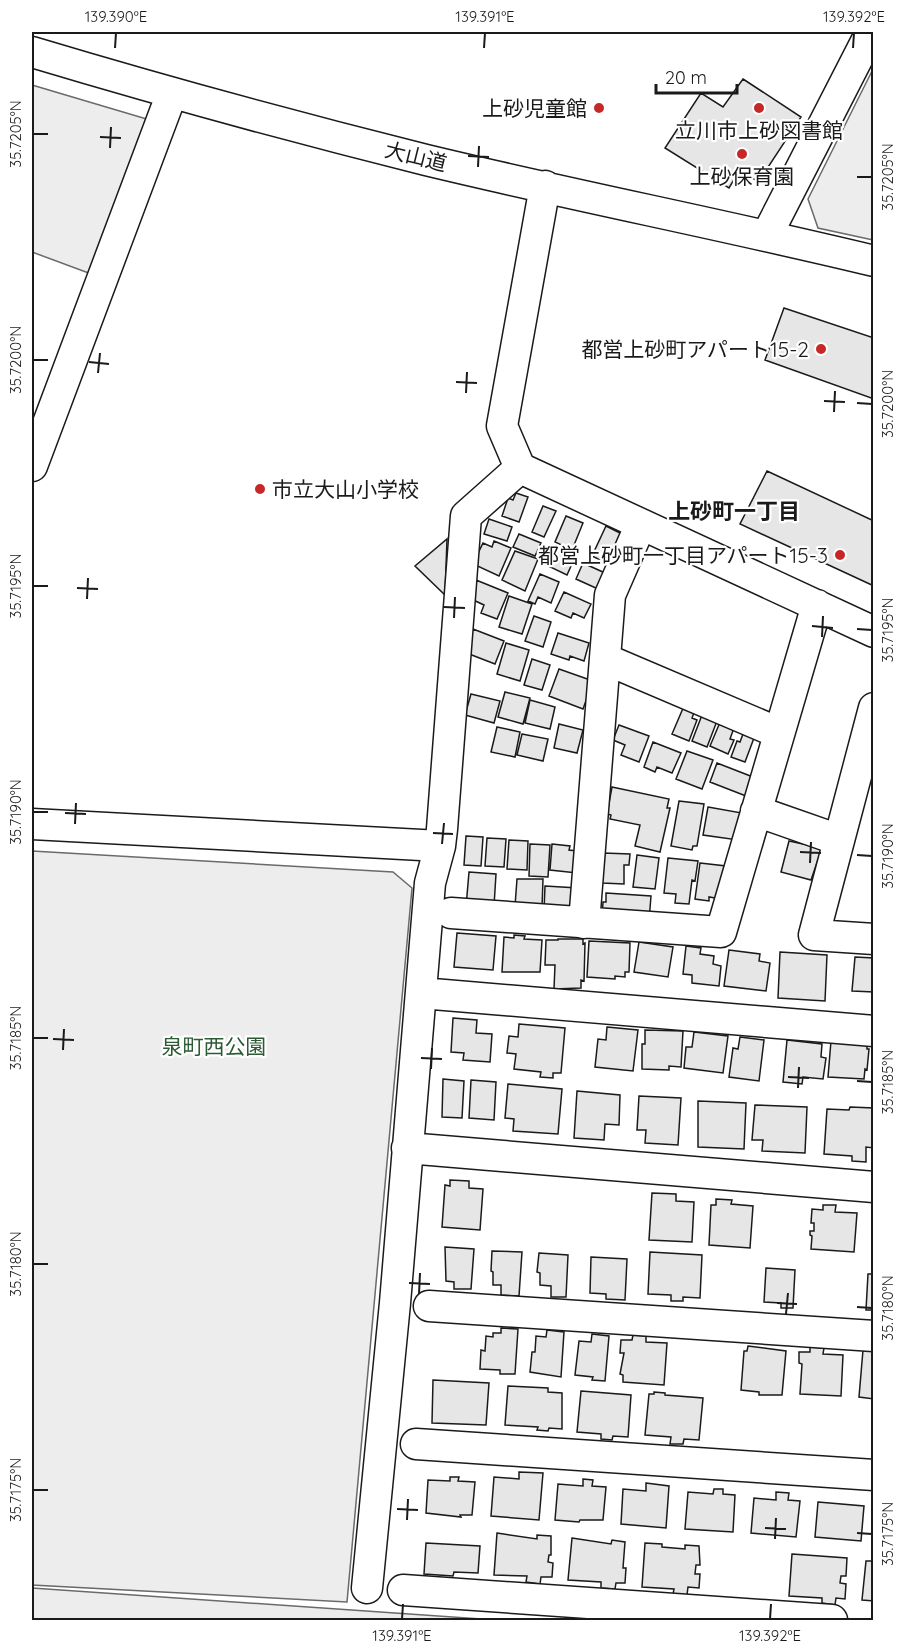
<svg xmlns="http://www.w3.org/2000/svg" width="905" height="1652" viewBox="0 0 905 1652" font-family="Quicksand,'Noto Sans JP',sans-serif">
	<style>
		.green { fill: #ededed; stroke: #6a6a6a; stroke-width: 1.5 }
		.building { fill: #e6e6e6; stroke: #1a1a1a; stroke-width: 1.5 }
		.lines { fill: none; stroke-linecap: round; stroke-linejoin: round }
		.minor-casing { stroke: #1a1a1a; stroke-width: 33 }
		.minor { stroke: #fff; stroke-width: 30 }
		.ticks { fill: none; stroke: #1a1a1a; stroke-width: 2 }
		.poi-dot { fill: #c62828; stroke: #fff; stroke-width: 2 }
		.labels { text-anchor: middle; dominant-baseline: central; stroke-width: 4.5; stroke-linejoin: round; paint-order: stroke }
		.poi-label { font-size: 21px; fill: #1a1a1a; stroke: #fff; text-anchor: end }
		.street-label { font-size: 21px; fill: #1a1a1a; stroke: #fff }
		.park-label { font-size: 21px; fill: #2b5a34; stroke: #fff }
		.neighbourhood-label { font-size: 22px; font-weight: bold; fill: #1a1a1a; stroke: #fff }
		.neatline { fill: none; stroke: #1a1a1a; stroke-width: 2 }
		.ticks-label { font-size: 15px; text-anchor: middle; fill: #1a1a1a }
	</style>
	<rect width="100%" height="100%" fill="#fff"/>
	<path class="green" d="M873,69L874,240H873L818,228L808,199Z
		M32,85L150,120L94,275L32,252Z
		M32,851L393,872L412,888L347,1602L32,1585Z
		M32,1588L496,1620H32Z"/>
	<path class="building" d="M743,79L801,117L759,181L738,173L729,188L665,148L701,93L723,107Z
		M784,308L874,338V399L765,360Z
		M767,471L874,521V586L740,524Z
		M516,493L528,497L519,522L502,516L508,498L513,500Z
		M543,506L556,511L544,537L532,532Z
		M566,516L583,523L572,550L555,542Z
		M489,519L512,527L507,541L484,534Z
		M606,526L624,535L608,564L592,556Z
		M519,534L541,543L535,556L513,547Z
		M447,539L445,595L415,566Z
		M494,541L511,548L499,576L473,564L483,543L492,547Z
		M552,546L575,557L567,575L544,564Z
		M515,551L538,559L525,591L502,580Z
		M583,563L605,573L598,589L576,579Z
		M540,574L559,582L551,603L538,597L535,604L528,601Z
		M476,580L508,593L497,619L481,613L484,605L469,598Z
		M564,592L591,604L584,618L573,613L571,618L555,611Z
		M509,596L532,604L522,634L499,627Z
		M534,616L551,622L543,647L525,641Z
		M473,629L504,641L495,664L464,652Z
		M558,633L589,643L584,661L570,656L569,660L551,654Z
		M506,643L529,650L520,681L497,674Z
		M532,659L550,665L542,690L524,685Z
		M559,669L593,681L583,709L549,696Z
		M505,692L530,698L523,724L498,717Z
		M471,694L500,701L494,723L465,715Z
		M530,700L555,707L550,729L525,723Z
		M684,706L695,710L692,718L697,720L689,741L672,734Z
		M702,715L717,721L707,747L692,741Z
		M721,720L735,725L730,739L734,740L728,754L710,746Z
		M559,724L583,730L577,753L554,748Z
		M619,725L649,736L639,762L621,755L625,745L613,740Z
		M497,727L520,732L515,757L491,752Z
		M522,734L548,739L543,761L517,755Z
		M743,734L754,738L745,762L731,757L737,741L740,742Z
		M653,742L681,753L672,773L657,767L655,772L644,767Z
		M687,751L713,760L702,789L676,779Z
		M717,763L753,777L746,796L710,782Z
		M612,787L669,799L667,808H670L660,852L635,846L640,825L610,819L611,815L607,814Z
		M679,801L704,804L697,846H693L692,850L671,846Z
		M708,807L742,813L738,840L703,835Z
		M466,836L483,837L481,866L464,865Z
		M487,838L506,839L504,867L485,866Z
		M509,840L528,841L527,870L507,869Z
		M789,841L822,848L811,880L781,872Z
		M530,844L550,845L548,877L529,876Z
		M552,844L570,846L569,850L577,851V873L550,870Z
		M603,853L630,854L629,865H624V884L602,883Z
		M637,855L659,858L655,889L633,887Z
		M668,858L698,861L695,881L692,880L689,904L675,903L676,894L664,893Z
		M700,863L726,866L721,899L709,897V901L695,899Z
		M469,872L496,874L494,906L466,907Z
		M517,879H543L542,908L515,906Z
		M545,886L578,888L576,913L544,911Z
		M606,893L651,896L649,921L602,917L603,902H606Z
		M457,933L496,936L493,970L454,967Z
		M514,935L525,936L524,939L542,940L540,972H502L504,937L514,938Z
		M558,939H583V944L585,943L584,981L581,980V988L554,989L555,965H545L546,940H558Z
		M589,941L630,943L629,972H625V977L615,976V979L587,977Z
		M639,942L673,947L668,977L634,972Z
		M686,946L701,948L700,954L714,956L713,964L721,966L719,986L692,983V975L683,974Z
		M729,950L760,954L759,961L770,963L766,991L724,986Z
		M780,952L827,955L825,1001L778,998Z
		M855,957L874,958V992L852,991Z
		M453,1018L477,1020L476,1033L492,1034L490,1062L463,1060L464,1053L451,1052Z
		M519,1024L565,1028L561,1073H553V1078L540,1077L541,1072L514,1069L516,1054L507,1053L509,1036L518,1037Z
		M607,1027L638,1030L633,1071L595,1067L598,1039L606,1040Z
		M645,1030L683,1031L681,1067L669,1066V1070L642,1069V1044H645Z
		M694,1032L728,1036L723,1073L684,1068L686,1047H692Z
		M740,1037L764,1040L759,1081L729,1077L733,1048L738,1049Z
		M787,1040L822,1044L821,1057L826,1058L823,1079L803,1077L802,1084L783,1082Z
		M831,1041L867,1044V1049H869L867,1070L865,1069L864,1079L828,1077Z
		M443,1079L464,1081L462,1118L442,1117Z
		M471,1080L496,1082L494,1120L469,1118Z
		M508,1084L562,1089L558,1134L513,1131L514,1119L505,1118Z
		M577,1091L620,1095L619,1125L605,1124L604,1140L574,1138Z
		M639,1096L681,1098L678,1145L645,1143L646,1130H637Z
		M698,1101L746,1103L744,1149L698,1147Z
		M755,1105L807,1107L805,1153L762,1151L763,1140H752Z
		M850,1107L874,1108V1148L866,1147V1162L852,1161V1156L824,1154L827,1109L849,1110Z
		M450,1180L469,1181V1188L483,1189L480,1230L442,1227L445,1185L450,1186Z
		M652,1193L676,1194V1201L694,1202L692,1242L649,1240Z
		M716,1199L732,1200L731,1204L753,1206L750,1248L709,1245L711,1205H716Z
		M823,1205H836L835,1212L857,1213L854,1252L811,1249L812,1236L810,1235V1231H814V1223H811L812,1209L823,1210Z
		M445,1247L474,1249L471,1289H454V1282L446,1281Z
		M492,1251L522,1252L519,1296L501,1295V1285H493V1272L491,1271Z
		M650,1252L702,1255L700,1298L683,1297V1301H671V1295L648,1294Z
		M539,1253L568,1255L566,1297H551V1286L540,1285V1273L537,1272Z
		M591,1257L627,1259L625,1300L606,1299V1294L590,1293Z
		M766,1268L795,1270L793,1308H781V1303L764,1302Z
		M868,1274H874V1310H866Z
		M501,1328L518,1329L515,1374H500V1370L480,1369L481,1350L485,1351L486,1336L493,1337V1333H501Z
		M547,1330L564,1332L561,1377L530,1372L532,1352H535L536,1336L546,1337Z
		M592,1334L609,1336L605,1381L592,1380L593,1377L575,1375L579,1341L591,1342Z
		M633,1335L646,1336V1342L667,1343L664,1385L623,1382V1375L620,1374L624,1353H620L621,1340H632Z
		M748,1346L786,1351L782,1395H759V1392L741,1390L744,1351H747Z
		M873,1346L874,1399L859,1397L863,1350Z
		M810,1347L824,1348L823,1354L843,1355L841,1396L800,1394L802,1364L799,1363V1352H810Z
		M433,1380L489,1383L486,1425L432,1423Z
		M508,1386L548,1388V1392L562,1393V1429L549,1428L548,1431L537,1430L538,1427L505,1425Z
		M581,1391L631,1395L628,1437L613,1436L612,1440L601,1439V1434L577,1432Z
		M654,1392L665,1393V1395L703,1398L699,1440L684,1439L683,1444H670L671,1437L645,1435L649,1394H654Z
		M519,1472L543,1473L539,1520L491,1516L494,1477L519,1479Z
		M450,1477H459L458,1481L475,1482L472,1515H460L461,1517L426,1513L428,1480L450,1481Z
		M583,1479L593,1480L592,1486L606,1487L603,1520H580L579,1522L555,1520L558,1484L583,1486Z
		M646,1483L669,1486L666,1528L621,1524L623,1489L646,1491Z
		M714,1489H723V1494L735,1495L733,1532L685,1529L688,1492L713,1494Z
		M776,1492L789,1493L788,1500L800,1501L796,1537L751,1533L754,1498L776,1500Z
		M818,1502L864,1506L861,1541L815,1537Z
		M497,1533L537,1539V1535L551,1536V1555H549L548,1562L553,1563L552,1577H541L540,1584L526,1582L527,1576L494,1575Z
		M572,1538L611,1544L612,1540L625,1542L623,1568H626L625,1583H616L615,1589L601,1588V1582L568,1580Z
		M426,1543L480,1546L478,1573L454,1572L453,1576L424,1574Z
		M645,1543L662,1544V1547L685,1549V1545L699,1546L700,1565H696L695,1574H700L699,1588L688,1587L687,1595L673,1594L674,1589L642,1587Z
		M792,1554L847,1558L846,1576H841L840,1583L846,1584L845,1599L836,1598L835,1605L822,1603V1598L789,1596Z
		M866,1561H874V1601L862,1600Z"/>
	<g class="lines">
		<g class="minor-casing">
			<path id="minor" d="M32,52C162,91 294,127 426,160C575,196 725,225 874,261
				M545,186L502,426L520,468L874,632
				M767,235L871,32
				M32,466L172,93
				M605,659L779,733
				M874,708L814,935L874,939
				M756,811L839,840
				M32,824L440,846
				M451,913L721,932L817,605
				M584,923L610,595L641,524
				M421,993L874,1031
				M407,1148L874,1187
				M429,1306L874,1336
				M416,1444L874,1475
				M367,1588L395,1303L430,883L440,846L442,829L466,516L520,468
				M403,1590L832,1620"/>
		</g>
		<use href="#minor" class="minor"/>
	</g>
	<path class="ticks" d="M115,48L116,33M484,48L485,33M853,48L854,33M33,134H48M100,137L121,138M110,148L111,127M468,156L489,157M478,167L479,146M857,177H872M33,360H48M89,362L109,364M98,373L100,353M456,382L477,383M466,393L467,372M824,401L845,402M857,403L872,404M834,412L835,391M33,586H48M77,588L98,589M87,599L88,578M444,607L465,608M454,618L455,597M812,626L833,628M857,629L872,630M822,637L823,616M33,812H48M65,813L86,814M75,824L76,803M433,833L453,834M442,844L444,823M800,852L821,853M857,855L872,856M810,863L811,842M33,1038H48M53,1039L74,1040M63,1050L64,1029M421,1058L442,1059M431,1069L432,1048M788,1077L809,1078M857,1081L872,1082M798,1088L799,1067M33,1264H48M409,1283L430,1284M419,1294L420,1273M777,1303L797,1304M857,1307L872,1308M786,1314L788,1293M33,1490H48M397,1509L418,1510M407,1520L408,1499M765,1528L786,1529M857,1533L872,1534M775,1539L776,1518M402,1619L403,1604M770,1619L771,1604"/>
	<g class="poi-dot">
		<circle cx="599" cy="108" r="6"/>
		<circle cx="759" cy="108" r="6"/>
		<circle cx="742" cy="154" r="6"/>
		<circle cx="821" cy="349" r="6"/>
		<circle cx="260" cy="489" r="6"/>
		<circle cx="840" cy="555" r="6"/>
	</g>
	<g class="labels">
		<g class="poi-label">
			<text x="587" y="108">上砂児童館</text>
			<text x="759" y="130" text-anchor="middle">立川市上砂図書館</text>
			<text x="742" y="176" text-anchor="middle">上砂保育園</text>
			<text x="809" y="349">都営上砂町アパート15-2</text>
			<text x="272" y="489" text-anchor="start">市立大山小学校</text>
			<text x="828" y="555">都営上砂町一丁目アパート15-3</text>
		</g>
		<g class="street-label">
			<text transform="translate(416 156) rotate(14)">大山道</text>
		</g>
		<g class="park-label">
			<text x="214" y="1046">泉町西公園</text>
		</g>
		<g class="neighbourhood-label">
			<text x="734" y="511">上砂町一丁目</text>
		</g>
	</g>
	<rect width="905" height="1652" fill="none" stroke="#ffffff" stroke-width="66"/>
	<path d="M656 84v9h81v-9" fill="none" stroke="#1a1a1a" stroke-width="3"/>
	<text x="665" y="84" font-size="18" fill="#1a1a1a" stroke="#ffffff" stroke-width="4.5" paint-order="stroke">20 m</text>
	<rect x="33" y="33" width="839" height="1586" class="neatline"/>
	<g class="ticks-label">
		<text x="116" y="22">139.390°E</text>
		<text x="485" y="22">139.391°E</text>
		<text x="854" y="22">139.392°E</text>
		<text transform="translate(16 134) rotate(-90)" y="5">35.7205°N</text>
		<text transform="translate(888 177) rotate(-90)" y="5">35.7205°N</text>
		<text transform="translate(16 360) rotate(-90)" y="5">35.7200°N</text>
		<text transform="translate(888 404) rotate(-90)" y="5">35.7200°N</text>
		<text transform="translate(16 586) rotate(-90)" y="5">35.7195°N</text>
		<text transform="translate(888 630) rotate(-90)" y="5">35.7195°N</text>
		<text transform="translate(16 812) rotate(-90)" y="5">35.7190°N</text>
		<text transform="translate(888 856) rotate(-90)" y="5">35.7190°N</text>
		<text transform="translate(16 1038) rotate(-90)" y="5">35.7185°N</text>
		<text transform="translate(888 1082) rotate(-90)" y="5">35.7185°N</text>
		<text transform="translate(16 1264) rotate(-90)" y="5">35.7180°N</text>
		<text transform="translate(888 1308) rotate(-90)" y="5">35.7180°N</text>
		<text transform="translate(16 1490) rotate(-90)" y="5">35.7175°N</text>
		<text transform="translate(888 1534) rotate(-90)" y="5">35.7175°N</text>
		<text x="402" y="1641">139.391°E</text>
		<text x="770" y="1641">139.392°E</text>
	</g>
</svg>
